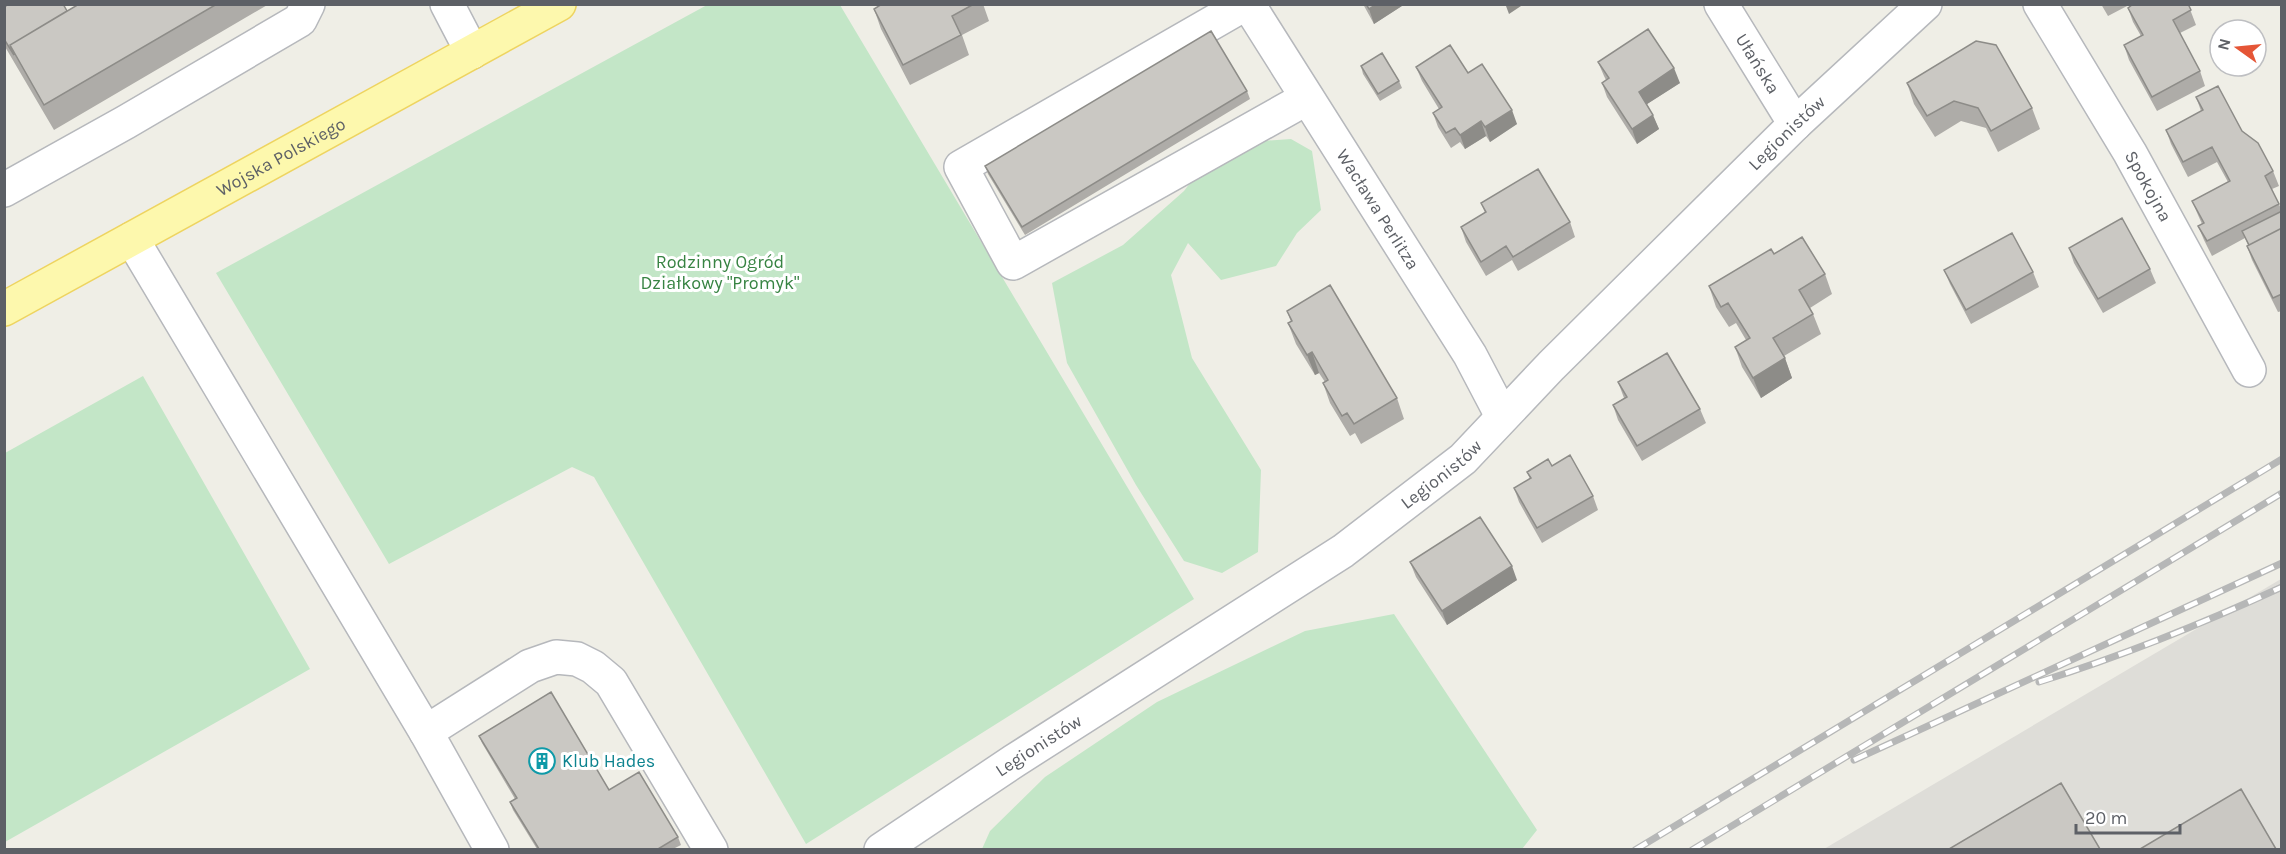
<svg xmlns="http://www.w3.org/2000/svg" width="2286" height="854" viewBox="0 0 2286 854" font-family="Karla,sans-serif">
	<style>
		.industrial { fill: #deddd8 }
		.green { fill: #c3e6c7 }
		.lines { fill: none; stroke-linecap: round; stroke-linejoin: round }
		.minor-casing { stroke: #b6b8bc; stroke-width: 36 }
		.major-casing { stroke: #eed460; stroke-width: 36 }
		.minor { stroke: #fff; stroke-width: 33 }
		.major { stroke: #fdf8ad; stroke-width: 33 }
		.rail-casing { stroke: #b6b7b7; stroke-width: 7 }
		.rail { stroke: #fff; stroke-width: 4.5; stroke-dasharray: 14; stroke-linecap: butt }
		.wall { fill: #aeaca8 }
		.shaded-wall { fill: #8d8c88 }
		.building { fill: #cac8c3; stroke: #8d8c88; stroke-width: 1.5 }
		.labels { text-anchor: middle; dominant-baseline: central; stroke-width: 6; stroke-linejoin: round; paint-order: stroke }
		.street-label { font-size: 18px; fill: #5d6066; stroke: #fff }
		.park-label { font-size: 18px; fill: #378342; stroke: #fff }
		.culture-label { font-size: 18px; fill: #0d838f; stroke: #fff; text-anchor: start }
	</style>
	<rect width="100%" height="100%" fill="#efeee6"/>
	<path class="industrial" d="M2281,579V849H1824Z"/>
	<path class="green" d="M707,5H840L1194,599L806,844L594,477L572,467L389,564L216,273Z
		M1291,139L1312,151L1321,210L1297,233L1276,266L1221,280L1188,243L1171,275L1192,358L1261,470L1258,552L1222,573L1184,561L1136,485L1067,363L1052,283L1123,245L1184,191L1211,155L1262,141Z
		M143,376L310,669L5,842V453Z
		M1394,614L1537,830L1522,849H982L990,831L1045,777L1157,702L1305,631Z"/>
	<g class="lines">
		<g class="minor-casing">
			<g id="minor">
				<path d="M447,4L472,52"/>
				<path d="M1245,4L961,167L1013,263L1307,98"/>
				<path id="s1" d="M1248,4L1470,355L1502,416"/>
				<path id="s2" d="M1721,4L1795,124"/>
				<path id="s3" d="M2040,4L2130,153L2249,370"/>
				<path d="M4,190L126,122L300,20L308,4"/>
				<path d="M132,239L426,732L530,666L556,657L577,659L593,667L611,682L711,850"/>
				<path d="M426,732L492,850"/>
				<path id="s4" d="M881,850L1014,761L1343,551L1463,459L1551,366L1795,124L1925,4"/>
			</g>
		</g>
		<g class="major-casing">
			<g id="major">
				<path id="s5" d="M4,309L559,4"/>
			</g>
		</g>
		<use href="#minor" class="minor"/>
		<use href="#major" class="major"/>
		<g class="rail-casing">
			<path id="rail" d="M2039,682C2122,656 2202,624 2282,587
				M1854,760L2282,563
				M1635,850L2282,459
				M1692,850L2282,493"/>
		</g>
		<use href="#rail" class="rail"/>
	</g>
	<path class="wall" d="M79,4H269L54,130L4,45V7L67,11Z
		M882,4H983L989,21L962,35L969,55L910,85L881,29L874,9Z
		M1363,4H1405L1374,24Z
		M2101,4H2188L2196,25L2180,33L2200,71L2205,86L2157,111L2129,60L2124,45L2141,36L2133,22L2128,8L2130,6L2129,5L2108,16Z
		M1598,62L1680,83L1647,104L1659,129L1637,144L1607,97L1602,83L1606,80L1604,76Z
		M1361,66L1399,81L1402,88L1380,101L1363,74Z
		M1416,67L1468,73L1517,124L1490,142L1486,136L1465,149L1460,142L1451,148L1438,127L1433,113L1439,109L1422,81Z
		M1907,83L2032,108L2040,129L1998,152L1986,128L1961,121L1935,137L1914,104Z
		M1247,91L1250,99L1025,235L988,174L985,166Z
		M2196,97L2242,131L2273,171L2279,186L2272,189L2282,211V311L2278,312L2252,260L2247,246L2248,245L2245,238L2212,256L2204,240L2198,226L2202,224L2198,215L2192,201L2228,182L2217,162L2188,177L2171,144L2166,130L2201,111Z
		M1481,203L1570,222L1575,237L1518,271L1512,260L1486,276L1466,242L1461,227L1485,213Z
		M2069,248L2150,269L2156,283L2103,313L2074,263Z
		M1774,254L1825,274L1832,294L1810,308L1813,314L1821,334L1784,356L1792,378L1761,398L1742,367L1735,347L1746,340L1736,323L1729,327L1716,307L1709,286Z
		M1944,270L2033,272L2039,287L1971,324L1950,284Z
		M1287,311L1397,398L1404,419L1361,444L1355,433L1350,436L1330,403L1323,383L1325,382L1319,373L1315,375L1296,344L1288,323L1291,322Z
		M1618,382L1700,409L1706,423L1642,461L1618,420L1613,405L1624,398Z
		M1552,466L1593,496L1598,510L1542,543L1519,502L1514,488L1530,479L1527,472Z
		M1410,562L1517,580L1447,625L1416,577Z
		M479,736L609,790L678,837L681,845L673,849H537L513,810L510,802L515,799L482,743Z"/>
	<path class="shaded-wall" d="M1377,4H1405L1374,24L1369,9Z
		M1509,4H1524L1509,14L1506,6Z
		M1674,68L1680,83L1644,106L1639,92Z
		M1512,110L1517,124L1490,142L1485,127Z
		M1653,115L1659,129L1637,144L1632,129Z
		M1481,121L1486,136L1465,149L1460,135Z
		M1312,352L1319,373L1315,375L1307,355Z
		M1785,358L1792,378L1761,398L1753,378Z
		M1512,566L1517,580L1447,625L1442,611Z"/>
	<path class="building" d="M9,4H63L67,11L10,45L14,55L4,39V7Z
		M79,4H217L44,105L10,45Z
		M882,4H974L952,16L961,35L903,65L874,9Z
		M1366,4H1377L1369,9Z
		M2131,4H2188L2191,10L2173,20L2200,71L2152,97L2124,45L2143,35L2128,8L2132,5Z
		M1648,29L1674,68L1639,92L1653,115L1632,129L1602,83L1609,78L1598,62Z
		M1211,31L1247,91L1022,227L985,166Z
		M1976,41L1996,45L2032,108L1991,131L1978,108L1954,101L1927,116L1907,83Z
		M1450,45L1468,73L1482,64L1512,110L1485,127L1481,121L1460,135L1455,128L1446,133L1433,113L1442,107L1416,67Z
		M1382,53L1399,81L1378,94L1361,66Z
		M2218,86L2242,131L2258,143L2273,171L2265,176L2279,204L2207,241L2198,226L2204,223L2192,201L2230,181L2212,147L2183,162L2166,130L2203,110L2196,97Z
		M1538,169L1570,222L1513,257L1506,246L1481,262L1461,227L1486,212L1481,203Z
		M2282,211V228L2249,245L2242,231Z
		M2122,218L2150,269L2098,299L2069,248Z
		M2282,228V294L2273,298L2247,246Z
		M2012,233L2033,272L1966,310L1944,270Z
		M1802,237L1825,274L1799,290L1813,314L1773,338L1785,358L1753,378L1735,347L1750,338L1728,303L1721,307L1709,286L1771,249L1774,254Z
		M1330,285L1397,398L1354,424L1347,413L1342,416L1323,383L1328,380L1312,352L1307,355L1288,323L1292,321L1287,311Z
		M1667,353L1700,409L1637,446L1613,405L1627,397L1618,382Z
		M1570,455L1593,496L1537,528L1514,488L1531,478L1527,472L1548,459L1552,466Z
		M1480,517L1512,566L1442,611L1410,562Z
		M551,692L609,790L639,772L678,837L658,849H539L510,802L517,798L479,736Z
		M2061,783L2100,849H1949Z
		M2241,789L2276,849H2140Z"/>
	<defs>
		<g id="building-ring" transform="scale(1.35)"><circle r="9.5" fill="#fff" stroke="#0f9aa8" stroke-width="1.5"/><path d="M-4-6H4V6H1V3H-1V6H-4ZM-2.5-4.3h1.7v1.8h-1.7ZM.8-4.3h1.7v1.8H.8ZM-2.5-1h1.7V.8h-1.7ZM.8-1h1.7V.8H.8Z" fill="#0f9aa8"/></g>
	</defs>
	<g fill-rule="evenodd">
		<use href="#building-ring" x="542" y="761"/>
	</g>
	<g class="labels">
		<g class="street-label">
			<text stroke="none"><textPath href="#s2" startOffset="70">Ułańska</textPath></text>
			<text stroke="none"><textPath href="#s4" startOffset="1161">Legionistów</textPath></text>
			<text stroke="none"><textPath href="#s5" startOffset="316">Wojska Polskiego</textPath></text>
			<text stroke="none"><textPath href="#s3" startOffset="212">Spokojna</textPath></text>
			<text stroke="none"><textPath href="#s1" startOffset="243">Wacława Perlitza</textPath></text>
			<text stroke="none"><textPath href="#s4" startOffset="675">Legionistów</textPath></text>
			<text stroke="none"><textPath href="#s4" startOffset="189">Legionistów</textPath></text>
		</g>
		<g class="park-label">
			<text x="720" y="262">Rodzinny Ogród<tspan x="720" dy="21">Działkowy "Promyk"</tspan></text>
		</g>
		<g class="culture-label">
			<text x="562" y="761">Klub Hades</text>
		</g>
	</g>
	<rect width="2286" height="854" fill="none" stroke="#5d6066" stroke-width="12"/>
	<g transform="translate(2238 48) rotate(285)"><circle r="28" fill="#ffffff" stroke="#bebfc2" stroke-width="1.5"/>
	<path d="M0-4.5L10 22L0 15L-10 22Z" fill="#e55536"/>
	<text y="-9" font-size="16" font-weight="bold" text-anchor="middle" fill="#5d6066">N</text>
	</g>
	<path d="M2076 824v9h104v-9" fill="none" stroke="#5d6066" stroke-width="3"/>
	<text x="2085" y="824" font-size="18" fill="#5d6066" stroke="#ffffff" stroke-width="4.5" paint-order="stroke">20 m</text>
</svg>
